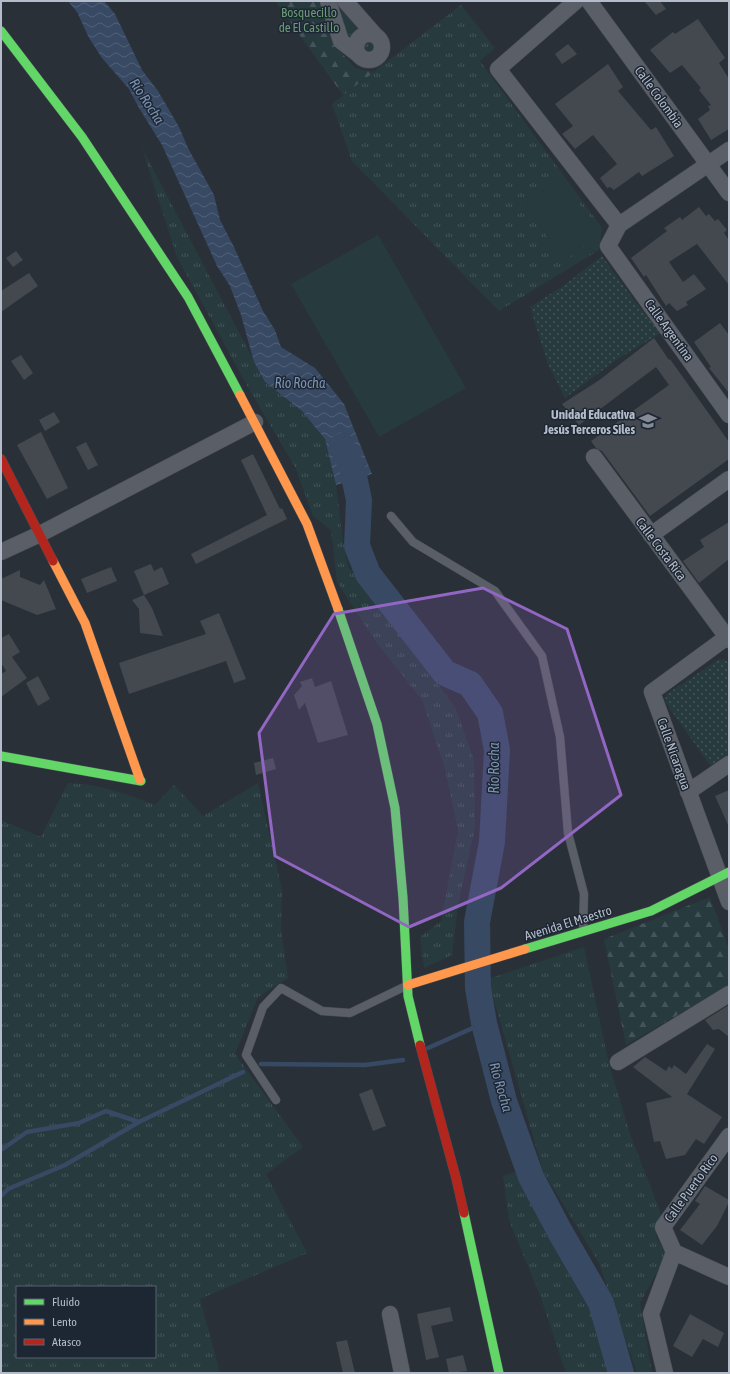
<svg xmlns="http://www.w3.org/2000/svg" width="730" height="1374" viewBox="0 0 730 1374" font-family="'Asap Condensed',sans-serif">
	<style>
		.grass { fill: url(#grass-tufts); fill-rule: evenodd }
		.forest { fill: url(#forest-firs) }
		.park { fill: url(#park-dots) }
		.pitch { fill: #273a3e }
		.water { fill: url(#water-waves) }
		.lines { fill: none; stroke-linecap: round; stroke-linejoin: round }
		.stream { stroke: #384963; stroke-width: 4.5 }
		.river { stroke: #384963; stroke-width: 26 }
		.building { fill: #444950 }
		.lane-casing { stroke: #484c53; stroke-width: 9 }
		.street-casing { stroke: #484c53; stroke-width: 17 }
		.fast-casing { stroke: #484c53; stroke-width: 10 }
		.slow-casing { stroke: #484c53; stroke-width: 10 }
		.jam-casing { stroke: #484c53; stroke-width: 10 }
		.lane { stroke: #5a5e66; stroke-width: 8 }
		.street { stroke: #5a5e66; stroke-width: 16 }
		.fast { stroke: #63d668; stroke-width: 9 }
		.slow { stroke: #ff974d; stroke-width: 9 }
		.jam { stroke: #b3261e; stroke-width: 9 }
		.marked { fill: #9266c3; fill-opacity: 0.2; stroke: #9266c3; stroke-width: 3; stroke-linejoin: round }
		.labels { text-anchor: middle; dominant-baseline: central; stroke-width: 3; stroke-linejoin: round; paint-order: stroke }
		.park-label { font-size: 13px; fill: #6b9a76; stroke: #1d2633 }
		.street-label { font-size: 13px; fill: #b4bcc9; stroke: #1d2633 }
		.poi-label { font-size: 13px; font-weight: bold; fill: #b4bcc9; stroke: #1d2633; text-anchor: end }
		.water-label { font-size: 14px; font-style: italic; fill: #7c92b1; stroke: #1d2633 }
	</style>
	<defs>
		<pattern id="grass-tufts" width="24" height="20" patternUnits="userSpaceOnUse"><rect width="24" height="20" fill="#273a3e"/><path d="M3 7l-1-3M5 7V3M7 7l1-3M15 17l-1-3M17 17v-4M19 17l1-3" fill="none" stroke="#445559"/></pattern>
		<pattern id="forest-firs" width="22" height="20" patternUnits="userSpaceOnUse"><rect width="22" height="20" fill="#273a3e"/><path d="M5 1l3.5 6h-7zM16 11l3.5 6h-7z" fill="#445559"/></pattern>
		<pattern id="park-dots" width="8" height="8" patternUnits="userSpaceOnUse"><rect width="8" height="8" fill="#273a3e"/><path d="M2 2h.1M6 6h.1" fill="none" stroke="#445559" stroke-width="1.8" stroke-linecap="round"/></pattern>
		<pattern id="water-waves" width="16" height="10" patternUnits="userSpaceOnUse"><rect width="16" height="10" fill="#384963"/><path d="M0 5q4-4 8 0t8 0" fill="none" stroke="#526178"/></pattern>
	</defs>
	<rect width="100%" height="100%" fill="#2a3038"/>
	<path class="grass" d="M332,1H337C345,11 357,20 357,33L353,36L346,35Z
		M461,5L495,48L480,61L602,228L599,250L499,311L352,161L332,104Z
		M361 47a8 8 0 1 1 16 0a8 8 0 1 1-16 0Z
		M142,148L265,382L302,411L325,439L336,485L343,542L349,568L410,645L456,709L474,760L475,828L458,905L452,955L424,968L420,937L441,921L458,830L445,769L422,700L376,642L337,582L331,530L313,516L296,469L245,382L177,257Z
		M68,783C99,784 127,794 155,805L174,785L203,816L258,783L282,890L281,931L288,978L258,997L235,1054L303,1147L266,1174L307,1253L200,1299L220,1373H1V820L41,837ZM17,1287H155V1357H17Z
		M584,947L609,1064L631,1137L662,1216L656,1236L666,1255L640,1303L652,1373H637L599,1263L543,1171L488,979Z
		M521,1170L542,1227L593,1316L609,1373H566L541,1298L509,1220L503,1176Z"/>
	<path class="forest" d="M275,1H319L336,47L355,68L374,72L343,95Z
		M710,897L729,949V985L626,1045L604,939Z"/>
	<path class="park" d="M602,256L634,300L661,333L619,358L565,398L548,364L530,307L563,286Z
		M723,659L729,662V756L712,766L709,764L666,703L665,699L667,694L718,660Z"/>
	<path class="pitch" d="M561,178L600,234L564,261L525,204Z
		M378,235L466,388L379,437L291,284Z"/>
	<path class="water" d="M68,1H104L115,14L142,70L158,91L179,127L188,148L214,195L220,220L233,245L263,311L275,330L281,347L315,368L344,404L372,474L336,485L325,439L302,411L265,382L254,362L241,315L230,286L217,266L162,145L139,108L129,89L102,58L89,38L77,12Z"/>
	<g class="lines">
		<path class="stream" d="M428,1048L484,1023
			M261,1064L365,1065L403,1060
			M1,1150L27,1132L79,1123L106,1111L139,1122L243,1072
			M1,1196L8,1189L65,1165L139,1122"/>
		<path class="river" d="M342,446L352,467L359,500L357,546L368,574L445,673L470,684L490,713L497,750L492,842L477,922L478,988L484,1023L504,1101L531,1177L560,1232L601,1303L621,1373"/>
	</g>
	<path class="building" d="M644,1H660L666,9L656,15Z
		M698,19L725,58L719,63L729,79V129L711,140L698,119L710,110L708,106L711,105L699,90L701,88L682,65L670,73L650,50L673,32L675,34Z
		M568,44L577,54L562,64L555,54Z
		M608,64L623,87L618,91L651,130L656,127L674,156L642,176L639,172L614,190L610,187L607,188L600,178L617,164L593,135L575,149L562,134L573,126L555,104Z
		M699,207L706,216L709,214L715,221L718,219L727,230L724,233L729,240V285L697,244L669,262L683,282L694,274L706,289L686,302L688,305L677,311L669,303L666,306L646,275L644,277L631,258L667,231L664,228L680,217L682,220Z
		M16,251L23,260L13,267L6,258Z
		M29,273L38,286L1,312V291Z
		M720,323L729,335V393L709,368L711,367L694,342Z
		M654,338L669,360L670,359L729,442V459L650,516L602,451L596,448L591,441L669,385L656,367L579,425L562,404L598,381Z
		M21,355L33,373L24,380L11,361Z
		M54,412L60,422L45,431L39,420Z
		M41,432L68,488L47,499L17,445Z
		M86,442L98,465L88,470L76,447Z
		M253,454L280,509L282,508L287,519L196,564L191,554L267,515L241,460Z
		M729,522V559L699,583L683,561L704,547L700,540Z
		M151,564L154,571L162,567L169,584L144,595L134,571Z
		M111,567L117,581L87,593L81,579Z
		M20,570V577L40,585L44,580L56,609L37,615L1,600V579Z
		M144,595L152,608L163,636L140,633L139,609L132,600Z
		M219,613L246,679L234,683L226,661L129,694L119,663L206,634L200,621Z
		M9,634L20,652L12,657L27,678L1,697V674L6,671L1,663V638Z
		M38,676L50,699L38,706L26,683Z
		M312,678L315,687L331,681L348,735L318,743L305,703L299,710L294,695L302,686L300,682Z
		M273,758L276,769L256,775L254,763Z
		M729,790V827L715,796Z
		M729,1005V1037L719,1029L713,1030L705,1020Z
		M707,1044L715,1049L687,1094L722,1117L704,1144L696,1139L685,1155L666,1159L660,1141L654,1142L646,1103L672,1097L633,1067L645,1057L666,1071L669,1066L672,1069L674,1065L686,1074Z
		M372,1089L386,1126L373,1131L359,1094Z
		M705,1186L729,1200V1202L717,1226L702,1245L680,1230L700,1204L695,1201Z
		M450,1307L453,1321L431,1326L439,1357L426,1360L417,1314Z
		M690,1314L724,1333L718,1347L703,1339L692,1357L673,1346Z
		M347,1340L355,1373H343L336,1342Z
		M463,1355L467,1371L449,1373L446,1359Z"/>
	<g class="lines">
		<g class="lane-casing">
			<path id="lane" d="M391,516L413,542L495,591L542,656L560,737L568,833L584,894L583,930
				M276,1100L246,1055L263,1007L281,988L322,1011L350,1013L406,986"/>
		</g>
		<g class="street-casing">
			<path id="street" d="M328,1L341,41L359,55
				M345,1L375,35
				M576,1L498,69L619,225
				M589,1L729,193
				M356 47a13 13 0 1 1 26 0a13 13 0 1 1-26 0Z
				M729,150L619,225L608,246L729,415
				M594,457L729,640
				M651,535L729,479
				M1,552L40,534L255,422
				M727,637L652,692L729,902
				M688,792L729,764
				M618,1062L729,994
				M729,1136L663,1227L674,1252L729,1277
				M390,1314L402,1373
				M665,1373L651,1314L674,1252"/>
		</g>
		<g class="fast-casing">
			<path id="fast" d="M1,31L82,137L188,297L240,395
				M338,609L377,724L395,808L403,898L408,996L420,1045
				M1,756L141,781L140,780
				M525,949L651,911L729,872
				M464,1213L499,1373"/>
		</g>
		<g class="slow-casing">
			<path id="slow" d="M240,395L307,524L338,609
				M53,561L85,623L140,780
				M408,985L525,949"/>
		</g>
		<g class="jam-casing">
			<path id="jam" d="M1,459L53,561
				M420,1045L456,1178L464,1213"/>
		</g>
		<use href="#lane" class="lane"/>
		<use href="#street" class="street"/>
		<use href="#fast" class="fast"/>
		<use href="#slow" class="slow"/>
		<use href="#jam" class="jam"/>
	</g>
	<path class="marked" d="M483,588L567,629L621,795L501,888L409,927L275,856L259,733L334,614Z"/>
	<defs>
		<g id="school-bare" transform="scale(1.38)"><path d="M0-5L7-2L0 1L-7-2ZM-4 1L0 2.5L4 1V4Q0 6-4 4Z" fill="#848b96" stroke="#1d2633" stroke-width="2.5" paint-order="stroke"/></g>
	</defs>
	<g fill-rule="evenodd">
		<use href="#school-bare" x="648" y="421"/>
	</g>
	<g class="labels">
		<g class="park-label">
			<text x="309" y="12">Bosquecillo<tspan x="309" dy="15">de El Castillo</tspan></text>
		</g>
		<g class="street-label">
			<text transform="translate(659 97) rotate(54)">Calle Colombia</text>
			<text transform="translate(669 330) rotate(54)">Calle Argentina</text>
			<text transform="translate(661 549) rotate(53)">Calle Costa Rica</text>
			<text transform="translate(674 754) rotate(70)">Calle Nicaragua</text>
			<text transform="translate(568 923) rotate(-17)">Avenida El Maestro</text>
			<text transform="translate(691 1188) rotate(-54)">Calle Puerto Rico</text>
		</g>
		<g class="poi-label">
			<text x="635" y="414">Unidad Educativa<tspan x="635" dy="15">Jesús Terceros Siles</tspan></text>
		</g>
		<g class="water-label">
			<text transform="translate(147 101) rotate(57)">Río Rocha</text>
			<text x="300" y="383">Río Rocha</text>
			<text transform="translate(494 768) rotate(-90)">Río Rocha</text>
			<text transform="translate(501 1087) rotate(74)">Río Rocha</text>
		</g>
	</g>
	<rect width="730" height="1374" fill="none" stroke="#b4bcc9" stroke-width="4"/>
	<rect x="16" y="1286" width="140" height="72" fill="#1d2633" stroke="#59626f"/>
	<rect x="24" y="1299" width="20" height="6" fill="#63d668" stroke="#59626f"/>
	<text x="52" y="1306" font-size="12" fill="#b4bcc9">Fluido</text>
	<rect x="24" y="1319" width="20" height="6" fill="#ff974d" stroke="#59626f"/>
	<text x="52" y="1326" font-size="12" fill="#b4bcc9">Lento</text>
	<rect x="24" y="1339" width="20" height="6" fill="#b3261e" stroke="#59626f"/>
	<text x="52" y="1346" font-size="12" fill="#b4bcc9">Atasco</text>
</svg>
